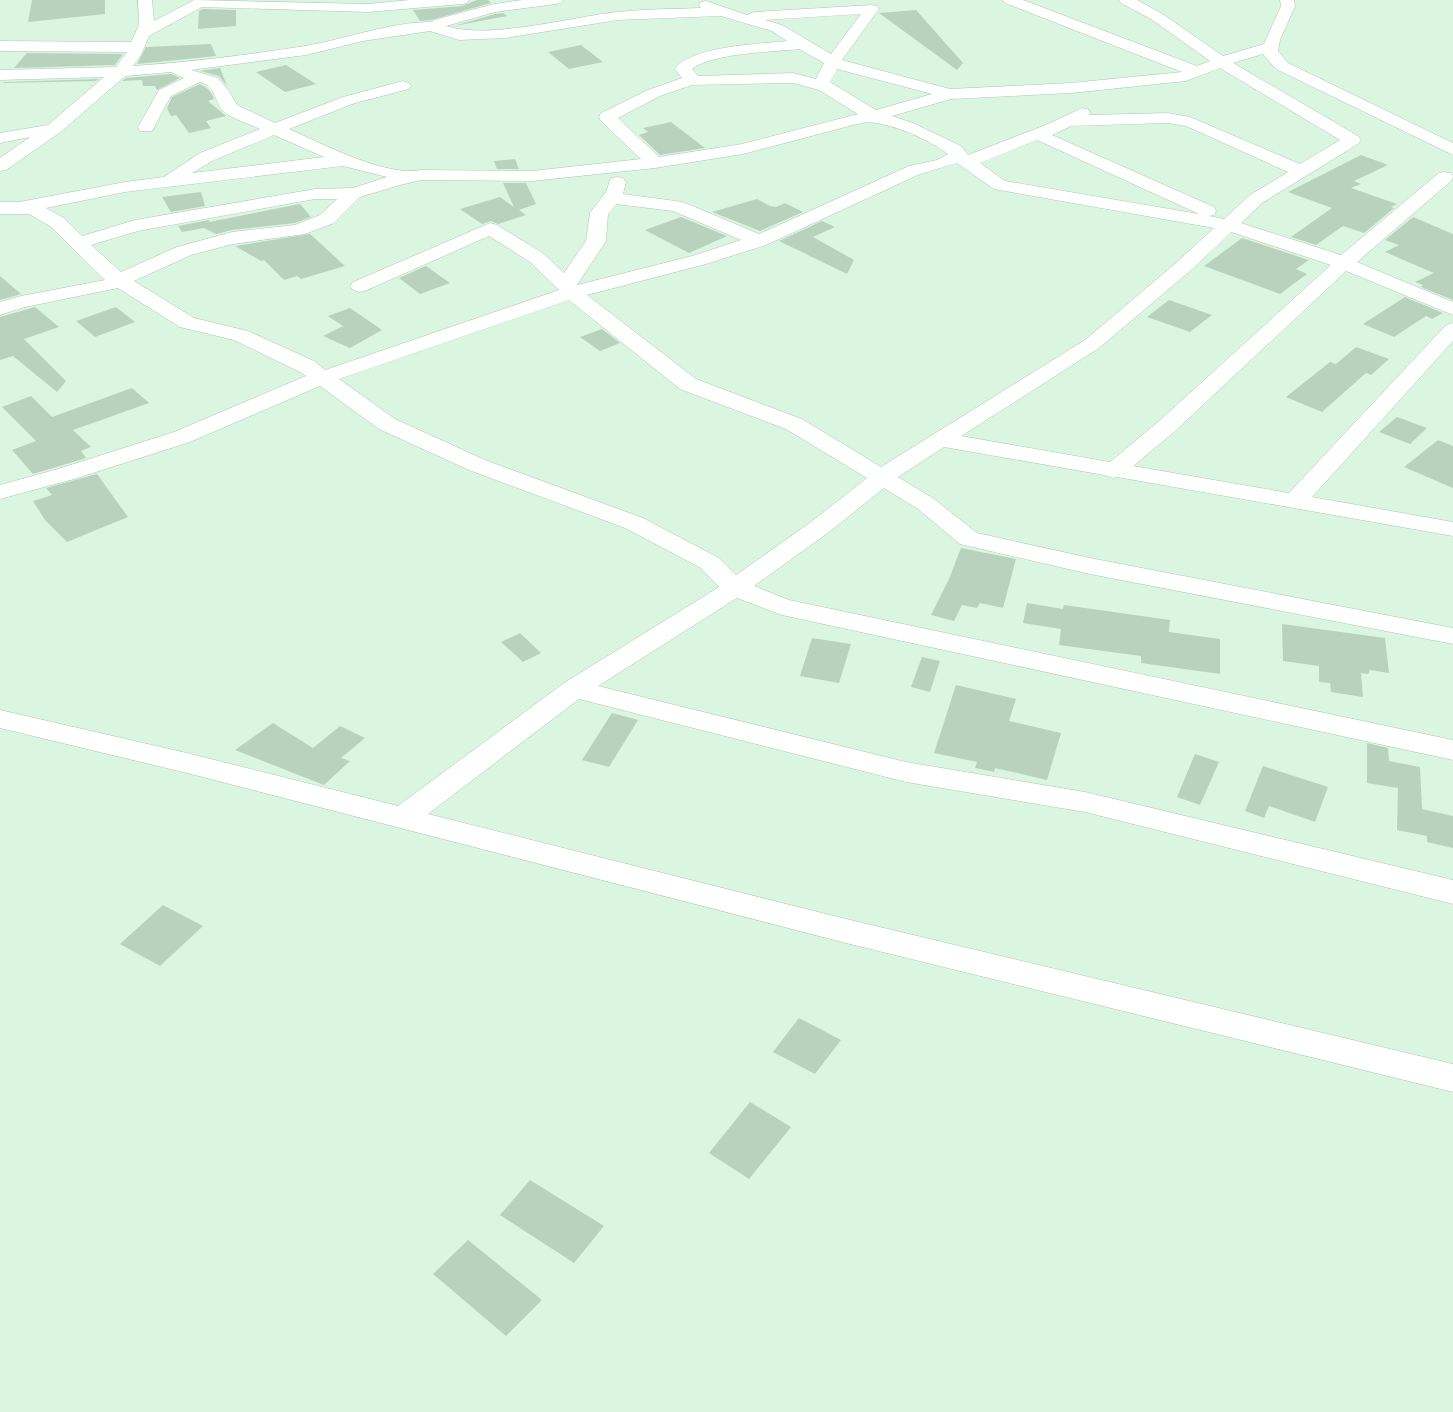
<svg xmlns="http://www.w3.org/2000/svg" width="1453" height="1412" viewBox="0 0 1453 1412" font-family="Lato,sans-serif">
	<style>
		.building { fill: #b8d2bd }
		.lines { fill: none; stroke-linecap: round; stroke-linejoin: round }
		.street-casing { stroke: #acc6b1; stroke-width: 1 }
		.street { fill: #fff; fill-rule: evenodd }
	</style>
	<rect width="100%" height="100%" fill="#dbf6e0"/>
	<path class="building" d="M32,0H105V14L28,22Z
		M477,0H488L491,3L431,20L420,21L413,10L462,6Z
		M202,9L236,10V26L198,29L199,11Z
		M916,10L963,63L957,70L879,13Z
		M503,13L507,16L454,26L495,14Z
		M211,44L216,56L137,64L146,47Z
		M581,45L603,62L569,69L548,52Z
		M27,53L123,54L115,65L14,68Z
		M286,65L316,84L285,92L256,72Z
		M220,68L227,86L219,76L200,71Z
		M171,74L180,78L157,90L155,86H143L142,80L122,81L126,78Z
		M99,79L96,81L3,83L4,82Z
		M200,84L208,89L213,96L214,99L208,101L226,116L206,121L211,128L189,133L176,115L171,116L167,108L172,97Z
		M671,122L705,148L660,155L639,135L648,132L643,128Z
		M1361,155L1388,165L1354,181L1361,184L1351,188L1397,204L1391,207L1394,208L1364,233L1343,226L1316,245L1291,237L1332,208L1288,192Z
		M515,159L519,169H497L494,161Z
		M503,183H526L536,204L519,210L526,215L498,224L491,221L482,224L460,209L500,197L514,207Z
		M201,192L205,206L171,212L162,197Z
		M757,199L770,206L776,207L785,203L803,212L760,231L712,212Z
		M300,204L311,217L295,223L232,230L216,234L204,228L182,232L178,226L209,220V222Z
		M681,217L727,236L689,253L645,230Z
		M1413,217L1453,234V300L1421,287L1423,285L1415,282L1434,273L1385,252L1399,245L1385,240Z
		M822,221L835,227L813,237L854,260L847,274L779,241Z
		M310,234L345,266L301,279L297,276L284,280L264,260L261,261L235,246Z
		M1242,238L1309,260L1296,269L1307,274L1280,294L1204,266Z
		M426,266L450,283L420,294L399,278Z
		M0,276L21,294L0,300Z
		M1405,297L1443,313L1432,319L1426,316L1394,337L1363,324Z
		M1169,300L1212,315L1190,332L1147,317Z
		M35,307L59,327L24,339L66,381L57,392L13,356L0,360V317Z
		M116,307L135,322L95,337L76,321Z
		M350,308L382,330L350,348L323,336L343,326L328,316Z
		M602,329L620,343L600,351L580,337Z
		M1356,347L1389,359L1371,375L1366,373L1322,412L1286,397L1330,362L1336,364Z
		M132,388L149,403L73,430L91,447L81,451L86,458L33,474L12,450L36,441L2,407L31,396L52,417Z
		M1397,417L1427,428L1410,444L1379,432Z
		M1438,440L1453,446V488L1404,467Z
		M97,474L128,517L67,542L45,520L33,501L52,495L46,488Z
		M961,548L1016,559L1003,608L980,603L977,608L962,605L954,621L931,615L949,579Z
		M1027,603L1063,609L1064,605L1170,620L1169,632L1220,639V674L1141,663V656L1059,645L1061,629L1023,623Z
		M1282,624L1385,638L1389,673L1370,670L1368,674L1361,673L1363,697L1331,692L1330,683L1319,682V666L1283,661Z
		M520,633L541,653L523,662L501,642Z
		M812,638L851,644L839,683L800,676Z
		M922,657L940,661L930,692L911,687Z
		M956,685L1016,699L1009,721L1061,733L1047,780L995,768L994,772L975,768L977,762L934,753Z
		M612,713L638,720L609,767L582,760Z
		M273,723L313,748L340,726L365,738L341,758L350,761L324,785L235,750Z
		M1367,743L1388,748L1389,761L1420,767L1422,809L1453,816V848L1427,842V836L1397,830L1398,788L1367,783Z
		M1195,754L1219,762L1200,805L1177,797Z
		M1263,766L1328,787L1315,822L1269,806L1264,818L1245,811Z
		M163,905L203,926L160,966L120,944Z
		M799,1018L841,1040L815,1074L773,1052Z
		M750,1102L791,1127L749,1179L709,1153Z
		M530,1180L604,1226L574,1263L500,1215Z
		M468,1240L542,1300L506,1336L433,1274Z"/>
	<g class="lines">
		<g class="street-casing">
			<path id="street" d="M138,0H152L154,21L194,0L368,4L410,0H469L467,3L462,4L368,12L202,7L149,36L141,55L133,66C190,62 248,55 305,46C347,39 389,22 432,22L434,20L494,4L522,0H563L561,3L556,4L495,12L446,26C489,40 570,17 617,12C645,9 673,9 701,8L699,5L701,2L706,1L747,15L754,12L872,5L877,6L879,9L842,60L950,89L1071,83L1182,72L1005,3L1003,0H1023L1197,66L1210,61L1151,19L1121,3L1119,0H1137L1161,13L1223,56L1264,44L1281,6L1280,0H1294L1295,6L1280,40L1278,51L1288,63L1453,143V155L1276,69L1263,54L1233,63L1358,136L1361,140L1358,144L1262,203L1241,223L1341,255L1439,173L1445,172L1451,173L1453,176L1451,181L1357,262L1453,302V315L1346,271L1174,432L1133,466L1289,493L1446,325L1453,323V341L1312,497L1453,522V536L1117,477L1113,478L1104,475L944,447L898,477L934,499L977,533L1090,558L1453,628V644L1090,574L960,544L918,509L884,488L829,532L754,586L789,600L1453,740V760L782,615L737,598L598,686L906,762L1085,792L1453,880V904L1085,812L906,782L579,699L428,814L842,918L1453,1064V1092L842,942L191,774L0,728V710L191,754L398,806L564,683L719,587L701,568L625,528L469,470L379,429L320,386L190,442L74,479L0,499V485L58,469L174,432L306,376L298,371L234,340L180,327L118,288L25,307L0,315V302L21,296L105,280L50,226L29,214H0V202H19L125,182L164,177L200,153L260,129C249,124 233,119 224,112C214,102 217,87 200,82L171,96L152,131H140L138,127L159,90L184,78L171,72L125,76L62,131L6,170L0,171V158L30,137L0,143V133L48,125L104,77L0,80V70L116,67L127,52L0,51V41L131,42L139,25ZM861,14L831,54L782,25L765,20ZM721,16L772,31L787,41C760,44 691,46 675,69L682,78L648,90L601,113L599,117L601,121L641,159L532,171L421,170C385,177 323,144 289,129L355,103L409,89L411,86L409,83L403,81L343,97L275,123L237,105L229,91L218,78L191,70L306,55L363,41L430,31L459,40L505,38L618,20ZM799,49L824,63L816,79L793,73L698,76L692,69C712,53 772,52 799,49ZM1220,68L1340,140L1300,164L1190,117L1168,113L1089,115L1090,113L1088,109L1082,108L1048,124L968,155L961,146L913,123L892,116L951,99L1071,93L1186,81ZM837,69L932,94L876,110L830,82ZM793,83L819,90L858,114L742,144L659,157L618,118L660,96L692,85ZM869,122C896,125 926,138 948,154L937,160L909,166L759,234L683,202L623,194L626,182L623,178L617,177L611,178L606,192L590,213L586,241L564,273L544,254L497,225L490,223L353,282L350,286L353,290L360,292L367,290L489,236L530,262L559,290L325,370L314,361L248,331L194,318L134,281L191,255L233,244L305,234L334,223L360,197L400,185L421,180L532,181L655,168L743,154L857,124ZM1168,123L1186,126L1288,172L1250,195L1224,219L1209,216L1214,215L1216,211L1214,207L1052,135L1071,126ZM274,135L324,157L192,173L212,161ZM1037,140L1199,214L1005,181L980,163ZM957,163L994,189L1214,228L1176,263L1085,340L881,467L802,419L696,379L587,295L706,264L766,245L920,174ZM343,166L387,177L353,188L315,189L135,220L82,236L64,218L46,208L125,192ZM315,199H337L320,215L295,225L232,232L177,247L121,272L91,245L138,231ZM616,204L673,211L741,240L692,256L577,285L606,241L608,214ZM1231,232L1331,265L1158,422L1110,462L961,436L1099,348L1190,271ZM569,300L680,389L786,429L867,478L811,522L736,575L719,558L643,518L485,460L395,419L339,379Z"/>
		</g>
		<use href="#street" class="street"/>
	</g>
</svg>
